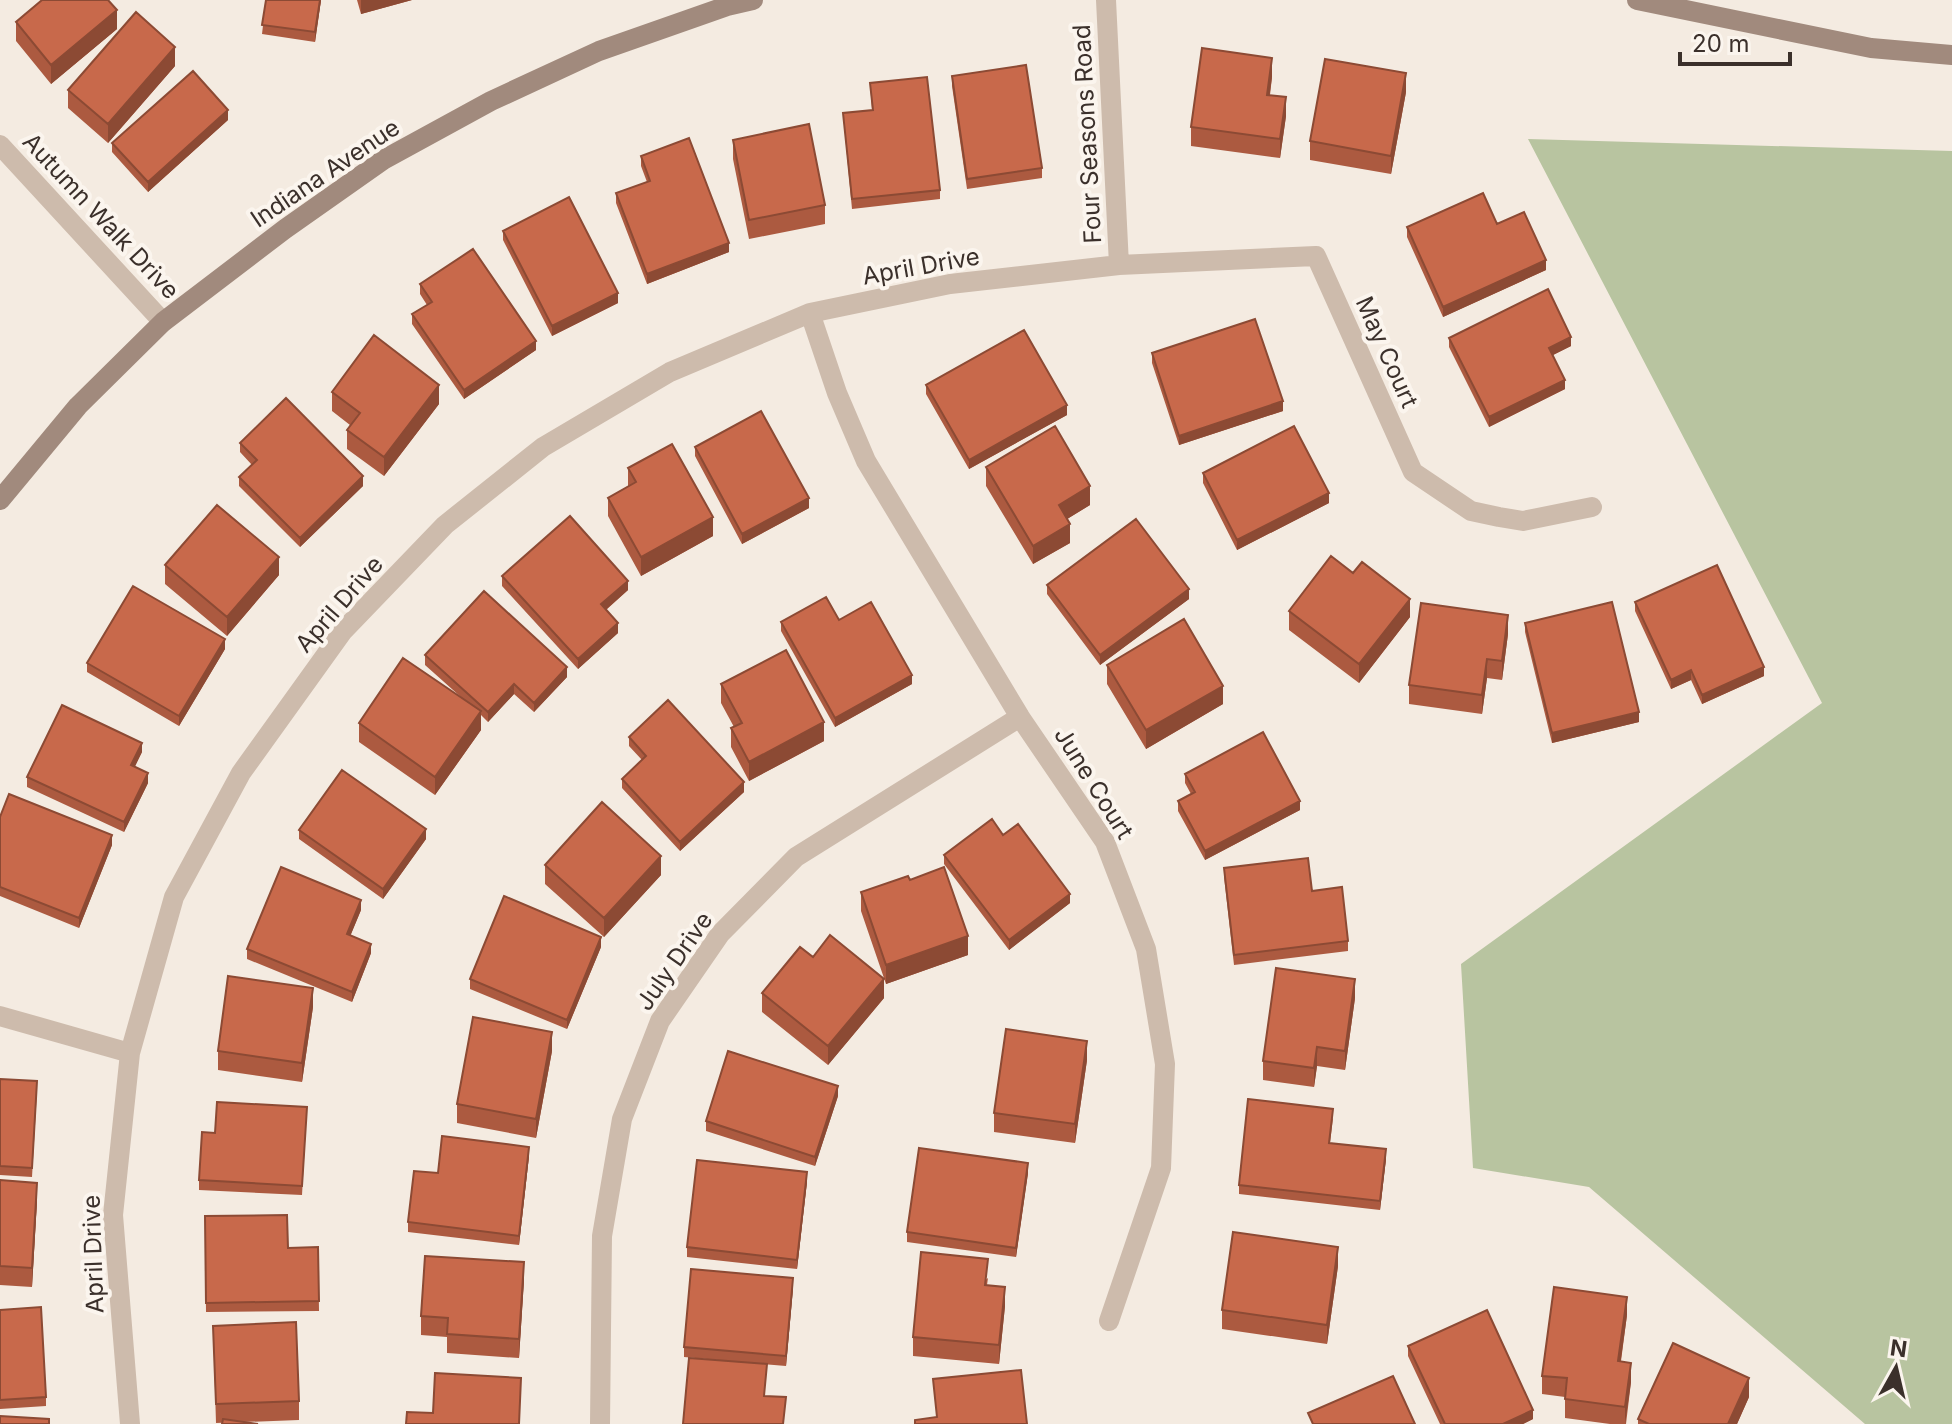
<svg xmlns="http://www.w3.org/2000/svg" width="1952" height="1424" viewBox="0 0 1952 1424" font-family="Inter,sans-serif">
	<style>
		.green { fill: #b8c4a0 }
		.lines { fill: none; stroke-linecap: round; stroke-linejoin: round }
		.street { stroke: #cdbbac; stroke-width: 20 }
		.secondary { stroke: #a18a7d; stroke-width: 20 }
		.wall { fill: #ac5a40 }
		.shaded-wall { fill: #8c4a34 }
		.building { fill: #c8694b; stroke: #8c4a34; stroke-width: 2 }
		.labels { text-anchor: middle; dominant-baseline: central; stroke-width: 8; stroke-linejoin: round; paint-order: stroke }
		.street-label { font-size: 24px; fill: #3b302b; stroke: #fbf5ee }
	</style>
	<rect width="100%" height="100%" fill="#f4ebe1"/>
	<path class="green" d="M1528,139L1952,151V1424H1865L1589,1187L1473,1168L1461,964L1822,703Z"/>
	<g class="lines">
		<path class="street" d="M1106,0L1119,265
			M0,145L163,322
			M810,313L837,393L866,461L1020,717L1105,842L1146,949L1165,1064L1161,1168L1109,1321
			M0,1016L130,1053
			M130,1424L113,1215L130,1053L174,897L241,773L343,631L445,525L543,447L670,372L810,313L950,284L1119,265L1316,256L1413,472L1471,511L1499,517L1523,521L1592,507
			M600,1424L602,1236L622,1119L660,1021L720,934L796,857L1020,717"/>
		<path class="secondary" d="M1637,0L1871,48L1952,55
			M0,500L78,406L163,322L285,229L383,160L491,101L599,51L727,6L753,0"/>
	</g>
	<path class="wall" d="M266,0H321L315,42L262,34Z
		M357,0H412L361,14Z
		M16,22L117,29L51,84L16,41Z
		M175,66L108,143L68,108V90Z
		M952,76L1042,168V178L967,189L952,86Z
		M1272,77L1270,95L1286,116L1280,158L1191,146V127Z
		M870,83L940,190V199L852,209L843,113L872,110Z
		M1406,92L1391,174L1310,160V141Z
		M228,120L148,192L112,152V143Z
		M733,140L825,205V224L749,239L733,159Z
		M641,156L729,252L647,284L616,203V193L647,182L641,166Z
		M1497,224L1546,270L1443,317L1407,237V227Z
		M503,231L618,303L552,336L503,240Z
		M420,284L536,350L464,399L412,324V314L427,305L420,294Z
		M1449,338L1571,346L1553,355L1565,389L1489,427L1449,347Z
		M1152,353L1283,411L1179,445L1152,363Z
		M926,385L1067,415L969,469L926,394Z
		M332,392L439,404L384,476L347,449V430L350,425L332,411Z
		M240,443L363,486L300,547L239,486V477L252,465L240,452Z
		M695,447L809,508L742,544L695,456Z
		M986,467L1090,505L1067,519L1070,543L1033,564L986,486Z
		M628,468L713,536L641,576L608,516V498L628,486Z
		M1203,473L1329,503L1237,550L1203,483Z
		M165,565L279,575L227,636L165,584Z
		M502,576L628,590L606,610L618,633L578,669L502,586Z
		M1047,585L1189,599L1100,665L1047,594Z
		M1635,602L1764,676L1702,704L1691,680L1671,689L1635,611Z
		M1289,611L1410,617L1359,683L1289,630Z
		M839,620L912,684L835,727L781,631V622Z
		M1525,623L1639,722L1552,743L1525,632Z
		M1508,634L1502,680L1487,678L1482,714L1409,704V685Z
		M225,649L179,726L87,672V663Z
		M425,655L567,677L534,712L514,694L488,722L481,715V730L435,795L359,742V723L462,698L425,665Z
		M1107,665L1223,704L1146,749L1107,684Z
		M721,684L824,741L749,781L731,747V728L734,727L721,703Z
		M629,737L744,792L680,851L622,788V779L642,760L629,746Z
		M142,752L134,767L148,783L124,832L27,787V777Z
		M1185,774L1300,810L1205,860L1178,811V801L1191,794L1185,783Z
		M0,817L112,845L79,928L0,896Z
		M299,830L426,839L383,899L299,839Z
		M1003,835L1070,903L1009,950L944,864V855Z
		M545,865L661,875L604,937L545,884Z
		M1224,868L1348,941V951L1234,965L1224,877Z
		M910,880L968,955L886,984L861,911V892Z
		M361,910L350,936L371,953L352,1002L247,959V949Z
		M601,947L567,1029L470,989V979Z
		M813,957L884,998L828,1065L762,1012V993Z
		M1355,998L1345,1070L1317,1066L1314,1087L1263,1080V1061Z
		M313,1007L302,1082L218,1070V1051Z
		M552,1051L536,1138L457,1123V1104Z
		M1087,1060L1075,1143L994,1132V1113Z
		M0,1079L37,1091L32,1177L0,1175Z
		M838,1096L815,1166L706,1131V1121Z
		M307,1107L302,1195L199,1190V1180L215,1133Z
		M1333,1118L1330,1143L1386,1159L1380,1210L1239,1194V1185Z
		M529,1156L519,1245L408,1232V1222L438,1173Z
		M1028,1173L1016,1257L907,1242V1232Z
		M0,1180L37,1201L32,1287L0,1285Z
		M807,1182L797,1269L687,1257V1247Z
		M205,1216L288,1248L318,1247L319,1311L206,1312Z
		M1338,1266L1327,1344L1222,1329V1310Z
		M988,1278L987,1285L1005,1306L999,1364L913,1356V1337Z
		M524,1280L519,1358L447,1353V1337L421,1335V1316Z
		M793,1288L786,1366L684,1357V1347Z
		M0,1310L46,1397V1406L0,1409Z
		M1627,1315L1621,1361L1631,1382L1626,1424H1610L1565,1418V1397L1542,1394V1376Z
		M213,1326L299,1401V1420L216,1423Z
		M1408,1346L1533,1419L1523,1424H1440L1408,1356Z
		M1749,1397L1737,1424H1638V1419Z"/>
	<path class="shaded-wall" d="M320,0H321L315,42V32Z
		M361,0H412L361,14Z
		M117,10V29L51,84V65Z
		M175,47V66L108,143V124Z
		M1272,58V77L1267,114V95Z
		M1406,73V92L1391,174V156Z
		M1286,97V116L1280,158V139Z
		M228,110V120L148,192V182Z
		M729,243V252L647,284V274Z
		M1546,260V270L1443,317V307Z
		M618,293V303L552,336V326Z
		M1571,337V346L1549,357V348Z
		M536,341V350L464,399V390Z
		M1565,380V389L1489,427V417Z
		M439,385V404L384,476V457Z
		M1283,401V411L1179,445V436Z
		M1067,405V415L969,469V460Z
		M363,476V486L300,547V538Z
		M1090,486V505L1059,524V505Z
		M1329,493V503L1237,550V540Z
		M809,498V508L742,544V534Z
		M713,517V536L641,576V557Z
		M1070,524V543L1033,564V546Z
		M279,557V575L227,636V617Z
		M628,581V590L601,614V604Z
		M1189,589V599L1100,665V655Z
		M1410,599V617L1359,683V664Z
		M1508,615V634L1502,680V661Z
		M618,623V633L578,669V659Z
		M225,639V649L179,726V716Z
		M1487,659V678L1482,714V695Z
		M567,667V677L534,712V703Z
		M1764,667V676L1702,704V695Z
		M1691,670V680L1671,689V680Z
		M912,675V684L835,727V718Z
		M514,684V694L488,722V712Z
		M1223,686V704L1146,749V730Z
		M481,711V730L435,795V777Z
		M1639,712V722L1552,743V733Z
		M824,722V741L749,781V762Z
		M142,743V752L131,775V765Z
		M148,773V783L124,832V822Z
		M744,782V792L680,851V842Z
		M1300,801V810L1205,860V851Z
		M426,829V839L383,899V889Z
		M112,835V845L79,928V918Z
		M661,856V875L604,937V918Z
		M1070,894V903L1009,950V940Z
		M361,900V910L347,944V934Z
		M968,936V955L886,984V965Z
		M601,937V947L567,1029V1020Z
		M371,944V953L352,1002V992Z
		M884,979V998L828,1065V1046Z
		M1355,979V998L1345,1070V1051Z
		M313,988V1007L302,1082V1063Z
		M552,1032V1051L536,1138V1119Z
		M1087,1041V1060L1075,1143V1124Z
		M1317,1047V1066L1314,1087V1068Z
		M838,1086V1096L815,1166V1157Z
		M529,1147V1156L519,1245V1236Z
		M1386,1149V1159L1380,1210V1201Z
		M1028,1163V1173L1016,1257V1248Z
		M807,1172V1182L797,1269V1260Z
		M37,1183V1201L32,1287V1268Z
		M1338,1247V1266L1327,1344V1325Z
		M524,1262V1280L519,1358V1339Z
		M793,1278V1288L786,1366V1356Z
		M1005,1287V1306L999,1364V1345Z
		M1627,1297V1315L1618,1380V1361Z
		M1631,1363V1382L1625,1424V1407Z
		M1749,1378V1397L1737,1424H1728Z
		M1533,1410V1419L1523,1424H1503Z"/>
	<path class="building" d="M42,0H108L117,10L51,65L16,22Z
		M266,0H320L315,32L262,25Z
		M136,12L175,47L108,124L68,90Z
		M1202,48L1272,58L1267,95L1286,97L1280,139L1191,127Z
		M1325,59L1406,73L1391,156L1310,141Z
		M1026,65L1042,168L967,179L952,76Z
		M193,71L228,110L148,182L112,143Z
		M927,77L940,190L852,199L843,113L873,110L870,83Z
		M809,124L825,205L749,220L733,140Z
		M689,138L729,243L647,274L616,193L650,181L641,156Z
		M1483,193L1497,224L1524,212L1546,260L1443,307L1407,227Z
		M569,197L618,293L552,326L503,231Z
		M473,249L536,341L464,390L412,314L432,302L420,284Z
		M1548,289L1571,337L1549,348L1565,380L1489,417L1449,338Z
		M1255,319L1283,401L1179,436L1152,353Z
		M1024,330L1067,405L969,460L926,385Z
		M374,335L439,385L384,457L347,430L360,413L332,392Z
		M286,398L363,476L300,538L239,477L257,460L240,443Z
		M761,411L809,498L742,534L695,447Z
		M1055,426L1090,486L1059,505L1070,524L1033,546L986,467Z
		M1294,426L1329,493L1237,540L1203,473Z
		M672,444L713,517L641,557L608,498L636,482L628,468Z
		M217,505L279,557L227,617L165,565Z
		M570,516L628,581L601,604L618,623L578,659L502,576Z
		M1136,519L1189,589L1100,655L1047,585Z
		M1331,556L1353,573L1362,562L1410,599L1359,664L1289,611Z
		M1717,565L1764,667L1702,695L1691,670L1671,680L1635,602Z
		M133,586L225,639L179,716L87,663Z
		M484,591L567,667L534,703L514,684L488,712L425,655Z
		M826,597L839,620L871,602L912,675L835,718L781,622Z
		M1612,602L1639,712L1552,733L1525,623Z
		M1421,603L1508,615L1502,661L1487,659L1482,695L1409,685Z
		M1184,619L1223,686L1146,730L1107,665Z
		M786,650L824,722L749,762L731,728L742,723L721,684Z
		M403,658L481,711L435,777L359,723Z
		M668,700L744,782L680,842L622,779L646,756L629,737Z
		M62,705L142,743L131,765L148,773L124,822L27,777Z
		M1263,732L1300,801L1205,851L1178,801L1195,792L1185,774Z
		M342,770L426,829L383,889L299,830Z
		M9,794L112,835L79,918L0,887V817Z
		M602,802L661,856L604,918L545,865Z
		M992,819L1003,835L1018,824L1070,894L1009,940L944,855Z
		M1308,858L1312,891L1342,887L1348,941L1234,955L1224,868Z
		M281,867L361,900L347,934L371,944L352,992L247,949Z
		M944,867L968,936L886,965L861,892L908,876L910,880Z
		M504,896L601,937L567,1020L470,979Z
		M830,935L884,979L828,1046L762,993L800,947L813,957Z
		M1276,968L1355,979L1345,1051L1317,1047L1314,1068L1263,1061Z
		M228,976L313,988L302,1063L218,1051Z
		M473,1017L552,1032L536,1119L457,1104Z
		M1006,1029L1087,1041L1075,1124L994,1113Z
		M728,1051L838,1086L815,1157L706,1121Z
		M0,1079L37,1081L32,1168L0,1166Z
		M1248,1099L1333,1109L1329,1143L1386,1149L1380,1201L1239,1185Z
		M217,1102L307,1107L302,1186L199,1180L202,1132L215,1133Z
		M442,1136L529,1147L519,1236L408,1222L414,1171L438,1173Z
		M919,1148L1028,1163L1016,1248L907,1232Z
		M697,1160L807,1172L797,1260L687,1247Z
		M0,1180L37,1183L32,1268L0,1266Z
		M287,1215L288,1248L318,1247L319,1301L206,1303L205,1216Z
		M1233,1232L1338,1247L1327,1325L1222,1310Z
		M921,1252L988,1259L985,1285L1005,1287L999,1345L913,1337Z
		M425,1256L524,1262L519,1339L447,1334L448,1318L421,1316Z
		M691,1269L793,1278L786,1356L684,1347Z
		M1554,1287L1627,1297L1618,1361L1631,1363L1625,1407L1565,1399L1567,1378L1542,1376Z
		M41,1307L46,1397L0,1400V1310Z
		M1487,1310L1533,1410L1503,1424H1445L1408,1346Z
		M296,1322L299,1401L216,1404L213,1326Z
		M1673,1343L1749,1378L1728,1424H1649L1638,1419Z
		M689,1358L767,1364L764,1396L786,1397L783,1424H683Z
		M1021,1370L1027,1424H915V1420L937,1417L933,1379Z
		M435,1373L521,1378L519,1424H406L407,1412L433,1413Z
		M1393,1376L1415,1424H1313L1308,1413Z
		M0,1416L49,1419V1424H0Z
		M223,1419L258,1424H222Z"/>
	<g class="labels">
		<g class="street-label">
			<text transform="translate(1087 134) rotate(-93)">Four Seasons Road</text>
			<text transform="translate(325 173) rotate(-34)">Indiana Avenue</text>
			<text transform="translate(101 216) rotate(47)">Autumn Walk Drive</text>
			<text transform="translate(921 266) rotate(-10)">April Drive</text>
			<text transform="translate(1387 352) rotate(66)">May Court</text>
			<text transform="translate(339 604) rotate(-49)">April Drive</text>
			<text transform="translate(1094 783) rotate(58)">June Court</text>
			<text transform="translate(674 961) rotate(-55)">July Drive</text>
			<text transform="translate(93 1254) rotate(-92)">April Drive</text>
		</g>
	</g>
	<g transform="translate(1896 1368) rotate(8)" stroke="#fbf5ee" stroke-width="6" paint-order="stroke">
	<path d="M0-6L14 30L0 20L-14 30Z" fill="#3b302b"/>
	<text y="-12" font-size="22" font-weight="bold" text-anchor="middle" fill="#3b302b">N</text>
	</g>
	<path d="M1680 52v12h110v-12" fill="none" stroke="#3b302b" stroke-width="4"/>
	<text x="1692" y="52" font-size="24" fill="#3b302b" stroke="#fbf5ee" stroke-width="6" paint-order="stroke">20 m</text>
</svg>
